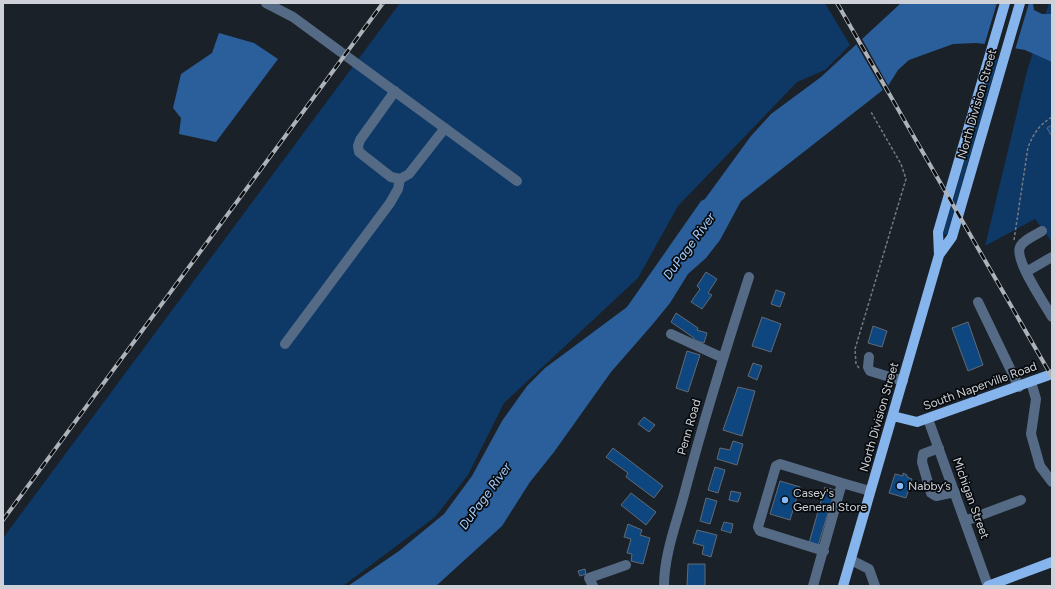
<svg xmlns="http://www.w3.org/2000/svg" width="1055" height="589" viewBox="0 0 1055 589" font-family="Figtree,sans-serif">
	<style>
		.green { fill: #0e3865 }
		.water { fill: #2a5f9b }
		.pier { fill: #1b2129 }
		.building { fill: #0e467f; stroke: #626a73 }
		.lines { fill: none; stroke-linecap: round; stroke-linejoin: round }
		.path { stroke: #757a81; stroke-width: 1.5; stroke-dasharray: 3 2; stroke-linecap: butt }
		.minor { stroke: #546a85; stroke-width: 10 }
		.major { stroke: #86b4ec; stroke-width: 10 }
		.rail-casing { stroke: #aeb2b9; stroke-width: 4 }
		.rail { stroke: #080b0e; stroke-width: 2.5; stroke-dasharray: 8; stroke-linecap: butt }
		.poi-dot { fill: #86bbfb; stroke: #080b0e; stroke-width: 1.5 }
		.labels { text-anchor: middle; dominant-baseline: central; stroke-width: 3.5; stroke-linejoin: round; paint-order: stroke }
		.street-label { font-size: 12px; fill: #ced2d8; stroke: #080b0e }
		.poi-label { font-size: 12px; fill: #ced2d8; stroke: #080b0e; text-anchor: start }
		.water-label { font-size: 13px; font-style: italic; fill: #a1cbfe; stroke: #080b0e }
	</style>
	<rect width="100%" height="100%" fill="#1b2129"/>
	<path class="green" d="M400,3H825L850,45L825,70L797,82L678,206L638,278L504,403L468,475L435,517L343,586H3V538Z
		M1049,3H1052V242L1035,219L985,246L1027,71Z
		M995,58L998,59L947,235L943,234Z"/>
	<path class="water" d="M901,3H1033L1034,10L1042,14H1052V62L1025,50L1002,46L976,43L953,44L909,60L898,70L888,86L741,201L720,240L706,258L688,274L670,303L652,325L611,372L554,452L530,482L502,526L436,586H348L399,551L444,514L472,476L502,421L527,386L545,368L627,307L701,201L705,199L751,136L771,114L821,77Z
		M219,33L254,43L278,59L216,142L179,134L181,118L173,108L181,74L212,53Z"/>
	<path class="pier" d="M997,3H1029L1015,50L984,46Z
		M861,37L889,87L884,92L855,42Z"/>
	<path class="building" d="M1052,125V134L1051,135L1047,128Z
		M706,272L717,279L708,293L712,295L702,309L691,302L700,289L697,286Z
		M776,290L785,293L780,307L771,304Z
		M676,313L698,328L697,330L707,333L704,343L694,340V338L671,322Z
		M762,317L781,324L771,352L752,346Z
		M968,322L983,365L968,371L952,328Z
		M873,326L887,331L882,347L868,343Z
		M687,351L700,355L688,392L676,388Z
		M753,363L762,366L757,380L748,376Z
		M738,387L755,391L742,436L723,430Z
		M644,417L655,425L649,432L638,424Z
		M733,441L743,444L737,465L717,459L720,448L730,450Z
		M613,448L663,486L654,498L626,477L628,473L606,457Z
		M715,467L725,470L718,493L708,490Z
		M903,473L907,475V477L912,479L906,498L889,493L895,474L903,476Z
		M780,481L800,487L790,520L770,514Z
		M825,487L835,490L818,546L809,543Z
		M731,491L741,493L738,502L729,500Z
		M631,493L656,512L646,525L621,505Z
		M706,498L717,501L710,524L700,521Z
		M724,522L733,524L731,533L721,530Z
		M628,524L642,530L640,535L650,538L643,564L631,561L632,554L627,553L631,539L624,537Z
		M697,530L717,535L711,557L702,554L704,546L693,543Z
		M688,564H705V586H687Z
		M585,569L586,574L580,576L578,571Z"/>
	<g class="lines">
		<path class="path" d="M1014,240L1028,147C1034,133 1039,125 1052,117
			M859,368L856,364L855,349L906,179L901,164L871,112"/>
		<path class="minor" d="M266,3L293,17L517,181
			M395,91L360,140L358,146L359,152L391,177L400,179L409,174L445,128
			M1042,231C1036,235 1023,240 1020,247C1014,260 1045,304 1052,317
			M1026,272L1052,257
			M978,302L1019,387
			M671,334L723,358
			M285,344L390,203L398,189L400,179
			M869,357L868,367L870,371L903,381
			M1031,382L1036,399L1031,434L1040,466L1052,482
			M928,419L988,586
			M939,448L923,454L922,462L931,493L936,496L955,492
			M965,521L1021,500
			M824,551L760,531L758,527L776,466L780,464L842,483
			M851,560L869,569L875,586
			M593,586L589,578L626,565
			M664,586C664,554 677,522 685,491C704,419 726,348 749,277
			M813,586L842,483L870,491"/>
		<path class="major" d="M939,255L952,237L1020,3
			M893,416L917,422L1052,374
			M843,586L939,255L938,232L1005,3
			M988,586L1052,562"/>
		<g class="rail-casing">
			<path id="rail" d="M837,3L1052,377
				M3,520L383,3"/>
		</g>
		<use href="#rail" class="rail"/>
	</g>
	<g class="poi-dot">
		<circle cx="900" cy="486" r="4"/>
		<circle cx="785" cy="500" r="4"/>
	</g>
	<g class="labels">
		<g class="street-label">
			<text transform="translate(977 104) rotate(-74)">North Division Street</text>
			<text transform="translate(980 386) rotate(-20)">South Naperville Road</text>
			<text transform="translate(879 417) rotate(-74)">North Division Street</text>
			<text transform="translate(689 427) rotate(-74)">Penn Road</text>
			<text transform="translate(971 498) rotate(70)">Michigan Street</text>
		</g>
		<g class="poi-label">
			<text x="908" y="486">Nabby’s</text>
			<text x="793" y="493">Casey's<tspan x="793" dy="14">General Store</tspan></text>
		</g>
		<g class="water-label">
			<text transform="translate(689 246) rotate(-54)">DuPage River</text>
			<text transform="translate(485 496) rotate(-54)">DuPage River</text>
		</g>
	</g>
	<rect width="1055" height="589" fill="none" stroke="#ced2d8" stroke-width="8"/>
</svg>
